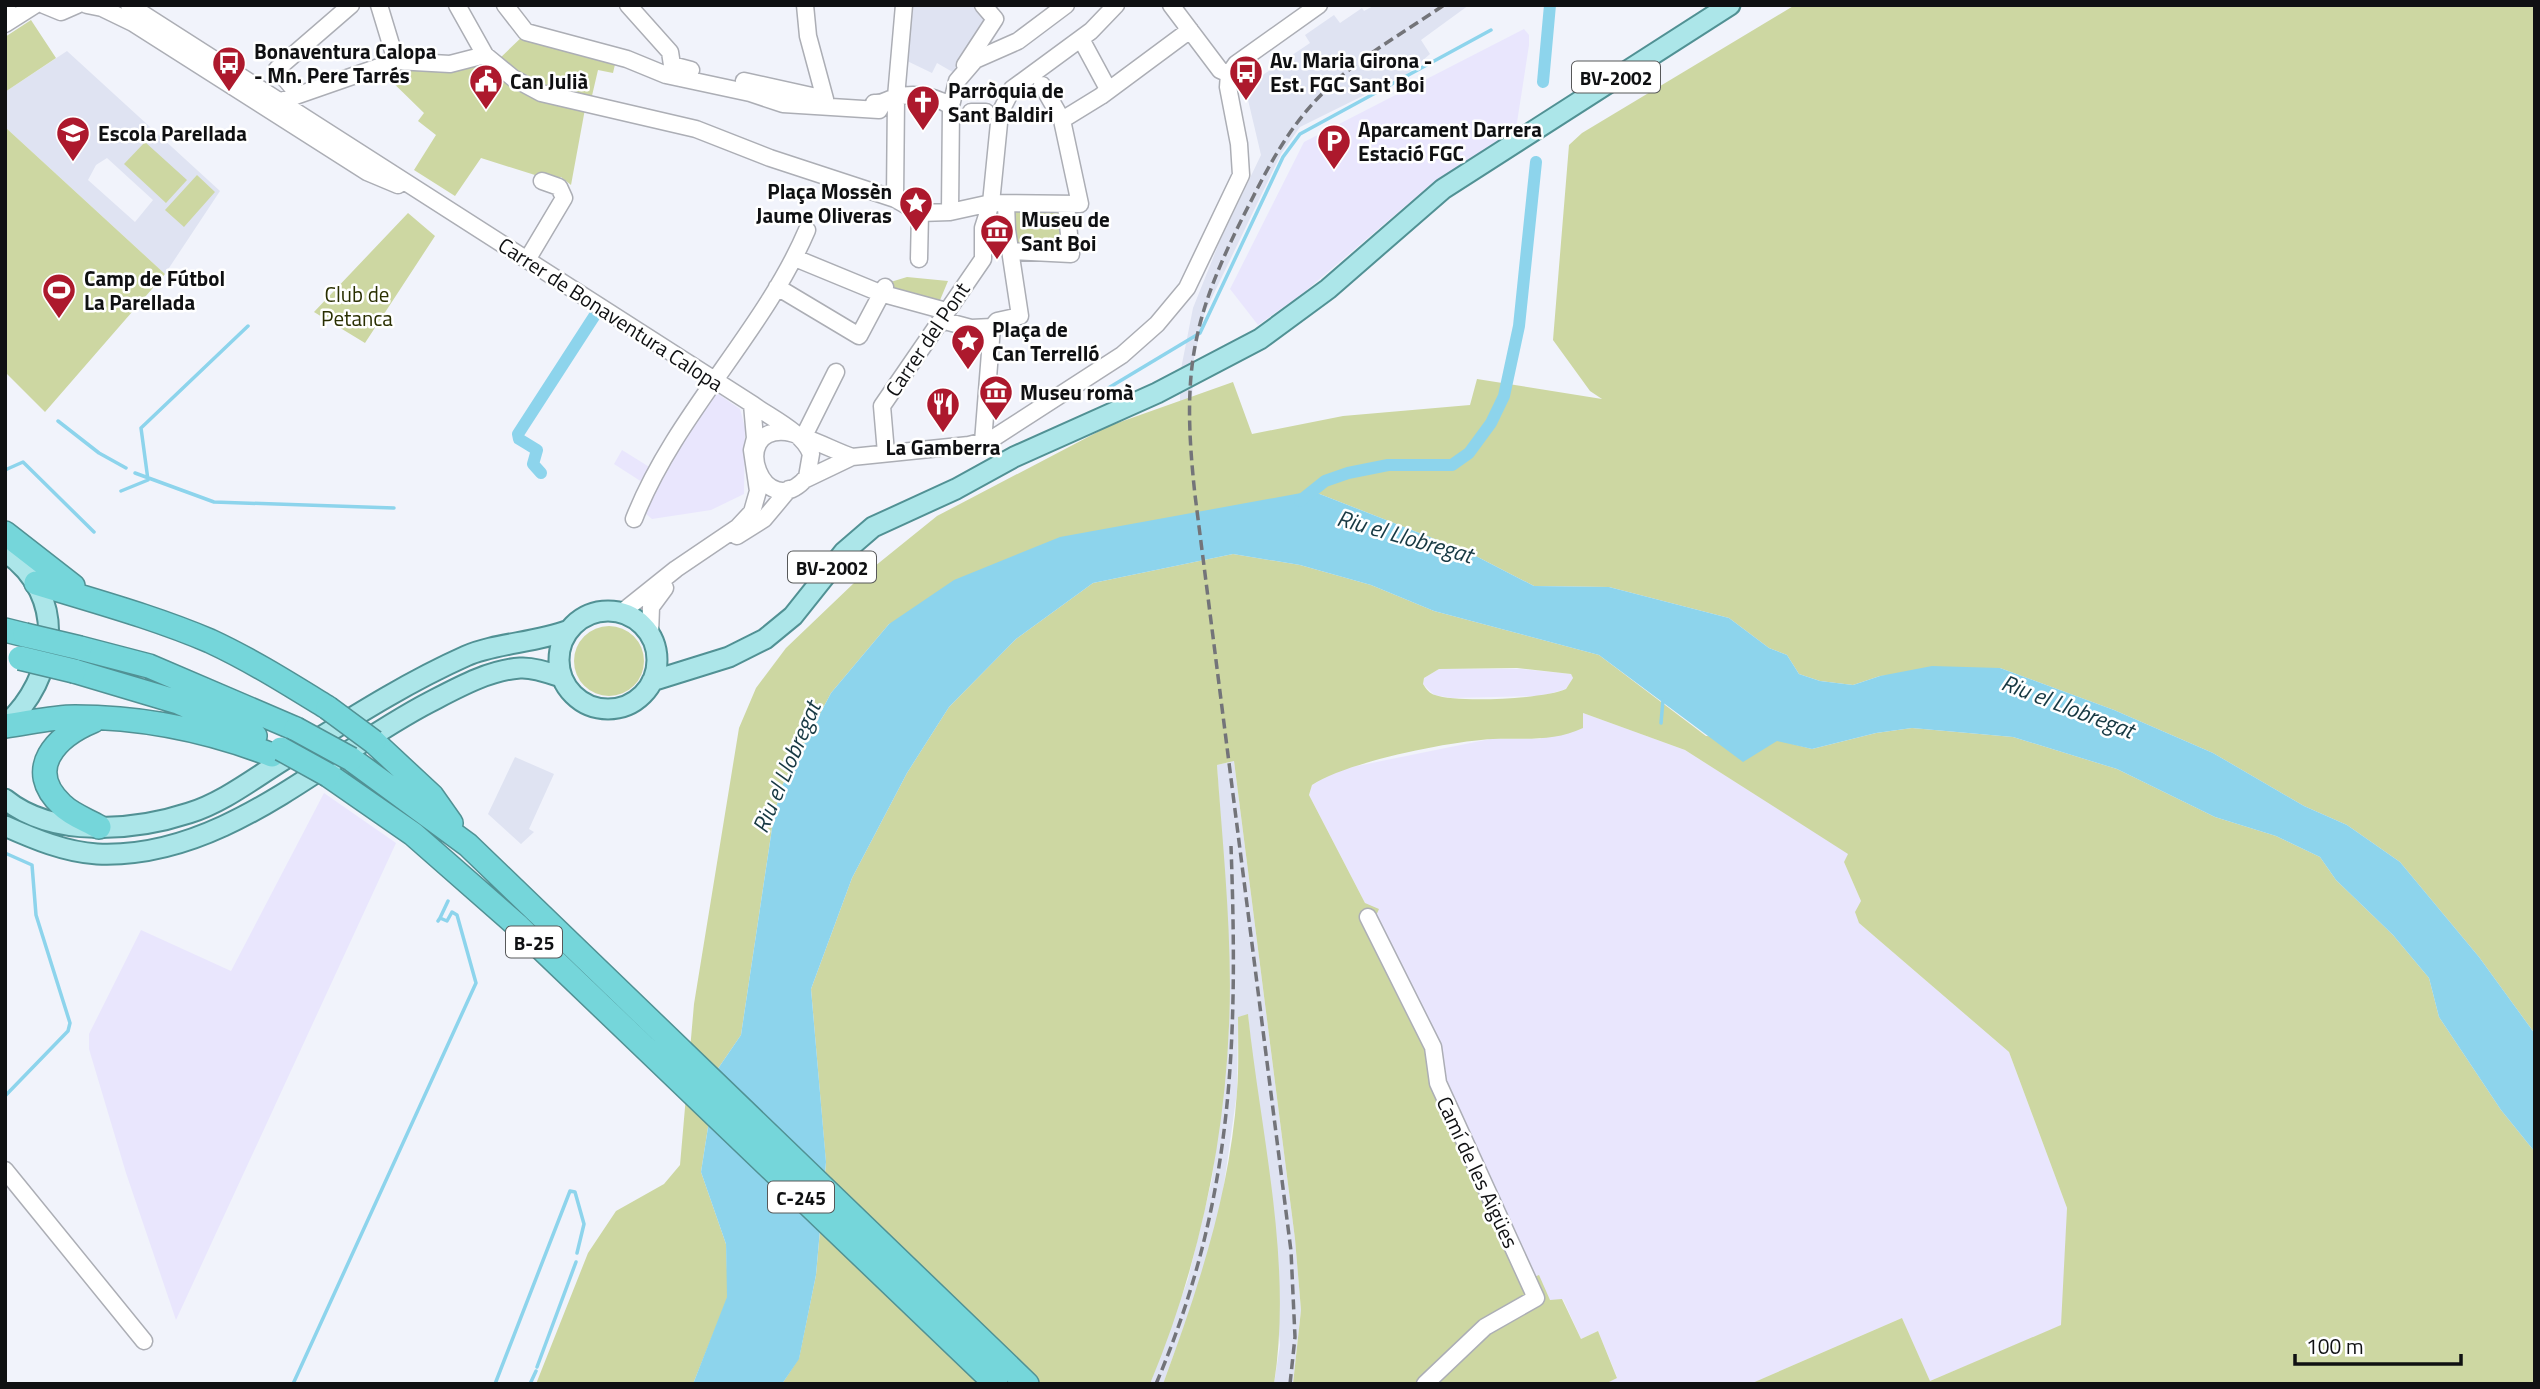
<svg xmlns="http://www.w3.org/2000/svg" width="2540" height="1389" viewBox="0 0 2540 1389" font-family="'Titillium Web',sans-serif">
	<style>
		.built { fill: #dfe3f2; fill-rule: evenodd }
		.industrial { fill: #e9e6fd }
		.green { fill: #cdd7a2; fill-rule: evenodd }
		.water { fill: #8dd4ec }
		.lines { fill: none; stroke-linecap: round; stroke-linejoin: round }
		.stream { stroke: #8dd4ec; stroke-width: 3.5 }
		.canal { stroke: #8dd4ec; stroke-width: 12 }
		.minor-casing { stroke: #acaeb5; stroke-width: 19 }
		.major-casing { stroke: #519194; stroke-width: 23 }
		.highway-casing { stroke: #519194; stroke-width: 26 }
		.minor { stroke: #fff; stroke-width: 16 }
		.major { stroke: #ace6e9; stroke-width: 19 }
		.highway { stroke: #75d6da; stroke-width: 23 }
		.rail { stroke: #737479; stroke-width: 3.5; stroke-dasharray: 10 5; stroke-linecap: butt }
		.highway-bridge-casing { stroke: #519194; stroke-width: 26; stroke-linecap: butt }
		.highway-bridge { stroke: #75d6da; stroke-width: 23 }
		.labels { text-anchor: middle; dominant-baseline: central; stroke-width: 5; stroke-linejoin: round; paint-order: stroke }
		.shield { fill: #fff; stroke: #575859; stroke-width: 2 }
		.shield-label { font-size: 19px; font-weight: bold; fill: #0f1012 }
		.poi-label { font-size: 21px; font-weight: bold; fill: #0f1012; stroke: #fff; text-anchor: start }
		.park-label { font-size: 21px; fill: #292f01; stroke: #fff }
		.street-label { font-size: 21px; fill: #0f1012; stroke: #fff }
		.water-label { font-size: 23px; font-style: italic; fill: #173943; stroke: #fff }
	</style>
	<rect width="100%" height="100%" fill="#f1f3fb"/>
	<path class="built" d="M911,5H978L991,20L956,74L937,63L932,73L903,59Z
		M1375,5H1469L1421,40L1430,54L1407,74L1300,127L1281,154L1205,312L1194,358L1192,400L1180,445V374L1193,308L1219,243L1261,155L1245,87L1310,43L1305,35L1334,15L1340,23L1362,8L1364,11Z
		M67,51L220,191L165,274L5,127V92ZM107,158L153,200L135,222L88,180L96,165Z
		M515,757L554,774L529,829L534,832L521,844L488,814Z
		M1234,761L1295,1239L1301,1310L1293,1384H1274L1280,1345L1248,1015L1238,1017L1237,1092L1222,1199L1201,1281L1163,1384H1150L1188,1279L1212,1179L1229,1026L1226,911L1217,765Z"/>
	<path class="industrial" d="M1524,29L1529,35V45L1516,129L1430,185L1302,294L1258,325L1230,289L1304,142Z
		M711,389L740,409L745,427L744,494L711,510L652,519L646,514V503Z
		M622,450L651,468L642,482L614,464Z
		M1439,669H1522L1571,674L1573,678L1566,689L1542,696L1452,698L1434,695L1423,684L1424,678Z
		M1583,713L1685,750L1849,854L1844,862L1861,901L1859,923L2009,1052L2067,1208L2062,1325L1930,1381L1902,1318L1750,1384H1605L1617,1377L1598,1331L1581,1339L1563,1299L1550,1301L1528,1280L1449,1094L1437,1046L1376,915L1365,903L1309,795L1312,785L1337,770L1490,739H1540Z
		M324,793L396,843L176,1320L126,1173L89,1049V1034L141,930L231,971Z"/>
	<path class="green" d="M1795,5H2535V1034L2479,957L2400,862L2347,825L2304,806L2213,753L2114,710L2000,668L1880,676L1853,685L1820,681L1799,674L1787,655L1769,648L1729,618L1609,587L1534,586L1468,552L1312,491L889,624L831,693L783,784L774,815L741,1035L717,1070L701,1172L726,1244L728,1297L693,1384H536L588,1253L616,1211L664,1184L680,1165L694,1004L739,728L756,688L786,648L854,583L937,516L1109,426L1233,382L1252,434L1343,416L1470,405L1477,379L1602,399L1590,391L1553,340L1569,145L1582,133Z
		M31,20L56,58L5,92V37Z
		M525,34L616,60L613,73L598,70L591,100L537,88L498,60Z
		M481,61L585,109L571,185L561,177L554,181L481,158L455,196L414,170L436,135L418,121L424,113L380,70L453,68Z
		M5,127L165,274L45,412L5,372Z
		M145,142L187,180L166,203L124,164Z
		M197,175L215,192L184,227L165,210Z
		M1009,209L1062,210L1067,252L1012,247Z
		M408,213L435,236L365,343L314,312Z
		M907,277L948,281L938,305L908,296L884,284Z
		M1233,554L1300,565L1371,585L1434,611L1599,655L1706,736L1777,740L1812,749L1876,733L1912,728L2013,737L2117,769L2215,817L2276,836L2320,857L2336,880L2393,935L2429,978L2439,1017L2501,1110L2535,1152V1384H1750L1902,1318L1930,1381L2061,1325L2067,1208L2009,1052L1859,923L1855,912L1861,901L1844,862L1848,854L1685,750L1583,713V728C1554,742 1524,738 1493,739C1451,741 1346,762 1312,785L1309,795L1365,903L1379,909L1375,918L1437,1046L1449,1094L1529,1279L1539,1275L1550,1300L1562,1299L1581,1339L1598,1331L1617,1378L1605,1384H1293L1301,1310L1295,1239L1234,761L1217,765C1223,851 1233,940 1229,1026C1224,1148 1197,1271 1150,1384H782L799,1358L816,1275L826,1163L811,989L852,878L907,773L949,707L1016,639L1093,583ZM1439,669L1517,668L1571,674L1573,678L1566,689C1545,699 1457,703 1435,695C1430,694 1426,689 1423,684L1424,678Z
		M574 661a35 35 0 1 1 70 0a35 35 0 1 1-70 0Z
		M1248,1014C1261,1136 1293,1262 1274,1384H1163C1198,1289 1230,1194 1237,1092C1239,1067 1238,1042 1238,1017Z"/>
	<path class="water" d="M1312,491L1468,552L1534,586L1609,587L1729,618L1769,648L1787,655L1799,674L1820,681L1853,685L1880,676L1932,666L2000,668L2114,710L2213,753L2304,806L2347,825L2400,862L2479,957L2535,1034V1152L2501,1110L2439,1017L2429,978L2393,935L2336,880L2320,857L2276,836L2215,817L2117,769L2013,737L1912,728L1876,733L1812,749L1777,741L1743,762L1599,655L1434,611L1371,585L1300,565L1233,554L1093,583L1016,639L949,707L907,773L852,878L811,989L826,1162L816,1275L799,1359L782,1384H693L727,1297L726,1244L701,1172L717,1070L741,1035L774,815L783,784L831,693L889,624L954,580L1060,537Z"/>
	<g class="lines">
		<path class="stream" d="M1090,399L1200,333L1283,157L1300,134L1491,30
			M58,421L99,453L126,468
			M5,470L23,462L94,532
			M135,473L214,502L394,508
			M121,491L148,480L141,428L248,326
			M1661,723L1663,700
			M5,853L32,865L36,915L70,1023L68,1031L5,1096
			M440,918L448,901
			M537,1367L576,1262
			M293,1384L476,983L457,915L452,912L447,921L440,918L438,921
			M495,1384L570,1191L575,1192L584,1224L577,1253
			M530,1384L536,1371"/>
		<path class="canal" d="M1543,82L1550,5
			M541,473L533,464L537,450L519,439L518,434L595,315
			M1300,501L1325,481L1348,473L1388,465H1452L1469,453L1491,423L1504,396L1519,326L1536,162"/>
		<g class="minor-casing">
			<path id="minor" d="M44,5L61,12L77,5
				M87,5L102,8L133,23L367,172L398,185
				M129,5L752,404C771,418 803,432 811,454L807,477C764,527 727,426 786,432C802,434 835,451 852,457
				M379,5L396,61
				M457,5L485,55L513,78L541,93L696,129L770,158L895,199L920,213L950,212L991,203L1080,204L1062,120L1042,85
				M505,5L526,32L627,59L666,75L750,93L783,104L879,110L883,103
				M628,5L670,52L672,65L691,70
				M805,5L808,36L825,99
				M1171,5L1220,70L1229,74
				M5,7L8,5
				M5,24L35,5
				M1081,39L1108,89
				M965,65L995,19L983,5
				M744,81L821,98
				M298,94L277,69L351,5
				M281,101L396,61L450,64L485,55
				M874,103C884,104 887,99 896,97C917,92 934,96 951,106
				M971,112H986
				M1062,120L1101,96L1190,30
				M895,199L896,97L904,5
				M950,212L951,106L957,81L975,60L1018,41L1066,5
				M1010,251L1071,254L1066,205
				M795,258L880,293L946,311
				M919,259L920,213
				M527,260L564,198L559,187L542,181
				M777,287L859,336L885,287
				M941,320L971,328L992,327
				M803,438L836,372
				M983,442L992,327L997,321L1020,316L1007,230L1006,204
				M886,453L882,406L983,259V228L991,203L1000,113L1012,89L1091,31L1116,5
				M804,480L852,457L969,445L992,439L1122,355L1157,324L1187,288L1241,175L1239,144L1228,87L1229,74L1236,64L1319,5
				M634,519C675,414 763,333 807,230
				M737,536L764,519L789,489
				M621,613L676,569L738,527L752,512L758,491L752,450L755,438L752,404
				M650,635L651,607L665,588
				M1368,917L1433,1047L1438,1083L1536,1298L1485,1327L1425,1384
				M5,1170L144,1341"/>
		</g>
		<g class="major-casing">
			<path id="major" d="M5,552C69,595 57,679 5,725
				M559 660a49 49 0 1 1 98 0a49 49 0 1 1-98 0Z
				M652,681L729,657L765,639L793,616L844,552L873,527L956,489L1014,457L1157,393L1260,339L1328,289L1443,189L1730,5
				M5,799C53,838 134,831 189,813C222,803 253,779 282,761C342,724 401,685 466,656C495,643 535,643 569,630
				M5,826C34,839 65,852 97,854C224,860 325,756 430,702C457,688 489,670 520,668C533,667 549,673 561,677"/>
		</g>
		<g class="highway-casing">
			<path id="highway" d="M5,533L73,586
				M36,583C94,601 154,617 210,641C251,660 289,684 328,708
				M5,630L25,635
				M80,648L149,666L296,729
				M74,671L178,702L255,736
				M93,721C57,736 23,769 62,805C72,815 87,820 99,827
				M5,726C28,723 52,717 75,717C141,717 210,731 272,755
				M374,742L432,796L451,823
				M351,759L468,845L1027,1384
				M328,775L413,834L519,927L996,1384"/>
		</g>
		<use href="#minor" class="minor"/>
		<use href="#major" class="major"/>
		<use href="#highway" class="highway"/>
		<path class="rail" d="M1156,1384C1234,1201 1238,1041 1231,846
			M1290,1384L1295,1337L1291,1251L1195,495C1181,368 1192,316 1250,203C1271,161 1293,121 1327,89C1361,56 1405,32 1444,5"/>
		<g class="highway-bridge-casing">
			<path id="highway-bridge" d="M25,635L80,648
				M20,658L74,671
				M328,708L374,742
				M296,729L351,759
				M281,749L328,775"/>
		</g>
		<use href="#highway-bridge" class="highway-bridge"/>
	</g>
	<defs>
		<g id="bus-pin" transform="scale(1.75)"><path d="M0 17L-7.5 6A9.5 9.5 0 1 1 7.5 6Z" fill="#ad192d" stroke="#fff"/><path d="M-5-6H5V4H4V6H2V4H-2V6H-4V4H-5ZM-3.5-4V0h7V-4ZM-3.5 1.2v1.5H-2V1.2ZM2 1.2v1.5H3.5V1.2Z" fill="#fff"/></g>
		<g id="civic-pin" transform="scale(1.75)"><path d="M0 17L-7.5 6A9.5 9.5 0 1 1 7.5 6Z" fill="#ad192d" stroke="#fff"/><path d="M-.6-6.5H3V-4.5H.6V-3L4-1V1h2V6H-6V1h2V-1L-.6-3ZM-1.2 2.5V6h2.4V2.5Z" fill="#fff"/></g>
		<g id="church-pin" transform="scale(1.75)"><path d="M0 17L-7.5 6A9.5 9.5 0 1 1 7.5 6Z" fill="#ad192d" stroke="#fff"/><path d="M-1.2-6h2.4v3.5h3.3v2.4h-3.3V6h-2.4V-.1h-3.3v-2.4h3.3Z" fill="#fff"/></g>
		<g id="school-pin" transform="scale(1.75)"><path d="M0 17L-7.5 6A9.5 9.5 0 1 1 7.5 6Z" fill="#ad192d" stroke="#fff"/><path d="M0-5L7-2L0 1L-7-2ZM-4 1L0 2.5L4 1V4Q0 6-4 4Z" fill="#fff"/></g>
		<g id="parking-pin" transform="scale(1.75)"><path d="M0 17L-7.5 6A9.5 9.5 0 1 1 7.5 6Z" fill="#ad192d" stroke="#fff"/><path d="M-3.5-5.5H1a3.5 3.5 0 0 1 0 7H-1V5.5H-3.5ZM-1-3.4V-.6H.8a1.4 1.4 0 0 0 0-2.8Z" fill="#fff"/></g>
		<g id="sight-pin" transform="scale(1.75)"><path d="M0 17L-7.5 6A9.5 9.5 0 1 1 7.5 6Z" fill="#ad192d" stroke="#fff"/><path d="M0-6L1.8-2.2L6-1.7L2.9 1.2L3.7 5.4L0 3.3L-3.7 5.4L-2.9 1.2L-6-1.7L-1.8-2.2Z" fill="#fff"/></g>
		<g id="museum-pin" transform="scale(1.75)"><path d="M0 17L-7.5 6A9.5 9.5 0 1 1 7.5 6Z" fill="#ad192d" stroke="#fff"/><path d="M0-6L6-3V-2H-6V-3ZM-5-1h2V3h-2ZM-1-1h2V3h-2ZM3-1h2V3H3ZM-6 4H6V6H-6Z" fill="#fff"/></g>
		<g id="stadium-pin" transform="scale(1.75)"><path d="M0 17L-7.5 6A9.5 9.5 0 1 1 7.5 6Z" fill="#ad192d" stroke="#fff"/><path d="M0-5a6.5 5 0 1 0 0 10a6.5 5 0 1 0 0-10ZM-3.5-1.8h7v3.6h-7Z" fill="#fff"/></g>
		<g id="restaurant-pin" transform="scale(1.75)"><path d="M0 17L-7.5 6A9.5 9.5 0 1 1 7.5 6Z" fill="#ad192d" stroke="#fff"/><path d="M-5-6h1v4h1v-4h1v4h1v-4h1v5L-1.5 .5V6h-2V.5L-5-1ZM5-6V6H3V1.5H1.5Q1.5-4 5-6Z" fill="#fff"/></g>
	</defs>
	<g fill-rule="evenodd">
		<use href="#bus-pin" x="229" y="63"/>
		<use href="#bus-pin" x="1246" y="72"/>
		<use href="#civic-pin" x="486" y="81"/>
		<use href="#church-pin" x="923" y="102"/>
		<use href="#school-pin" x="73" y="133"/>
		<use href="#parking-pin" x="1334" y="141"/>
		<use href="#sight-pin" x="916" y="203"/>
		<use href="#museum-pin" x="997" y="231"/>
		<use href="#stadium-pin" x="59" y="290"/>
		<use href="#sight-pin" x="968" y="341"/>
		<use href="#museum-pin" x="996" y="392"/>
		<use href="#restaurant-pin" x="943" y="404"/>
	</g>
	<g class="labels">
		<g class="shield">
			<rect x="1572" y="61.5" width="88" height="31" rx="5"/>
			<rect x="788" y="551.5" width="88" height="31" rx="5"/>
			<rect x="506" y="926.5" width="56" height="31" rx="5"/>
			<rect x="768" y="1181.5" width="66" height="31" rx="5"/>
		</g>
		<g class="shield-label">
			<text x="1616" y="77">BV-2002</text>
			<text x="832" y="567">BV-2002</text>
			<text x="534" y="942">B-25</text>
			<text x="801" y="1197">C-245</text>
		</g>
		<g class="poi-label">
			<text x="254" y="51">Bonaventura Calopa<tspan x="254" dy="24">- Mn. Pere Tarrés</tspan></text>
			<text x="1270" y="60">Av. Maria Girona -<tspan x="1270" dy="24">Est. FGC Sant Boi</tspan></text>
			<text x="510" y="81">Can Julià</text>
			<text x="948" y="90">Parròquia de<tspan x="948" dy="24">Sant Baldiri</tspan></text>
			<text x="1358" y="129">Aparcament Darrera<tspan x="1358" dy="24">Estació FGC</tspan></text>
			<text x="98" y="133">Escola Parellada</text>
			<text x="892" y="191" text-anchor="end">Plaça Mossèn<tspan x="892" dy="24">Jaume Oliveras</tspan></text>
			<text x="1021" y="219">Museu de<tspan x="1021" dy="24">Sant Boi</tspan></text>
			<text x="84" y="278">Camp de Fútbol<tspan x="84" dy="24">La Parellada</tspan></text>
			<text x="992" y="329">Plaça de<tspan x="992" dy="24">Can Terrelló</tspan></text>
			<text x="1020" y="392">Museu romà</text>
			<text x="943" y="447" text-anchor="middle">La Gamberra</text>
		</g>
		<g class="park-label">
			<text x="357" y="294">Club de<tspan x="357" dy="24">Petanca</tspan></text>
		</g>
		<g class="street-label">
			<text transform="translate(611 314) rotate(33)">Carrer de Bonaventura Calopa</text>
			<text transform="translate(927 339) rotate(-56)">Carrer del Pont</text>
			<text transform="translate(1478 1172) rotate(65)">Camí de les Aigües</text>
		</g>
		<g class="water-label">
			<text transform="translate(1405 536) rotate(16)">Riu el Llobregat</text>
			<text transform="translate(2068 706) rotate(21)">Riu el Llobregat</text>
			<text transform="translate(786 767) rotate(-67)">Riu el Llobregat</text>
		</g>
	</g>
	<rect width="2540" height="1389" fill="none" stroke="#0f1012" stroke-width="14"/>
	<path d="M2295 1354v10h166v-10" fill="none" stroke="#0f1012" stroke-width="3.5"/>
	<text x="2306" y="1354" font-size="21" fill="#0f1012" stroke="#ffffff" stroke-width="5" paint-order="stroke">100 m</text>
</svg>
